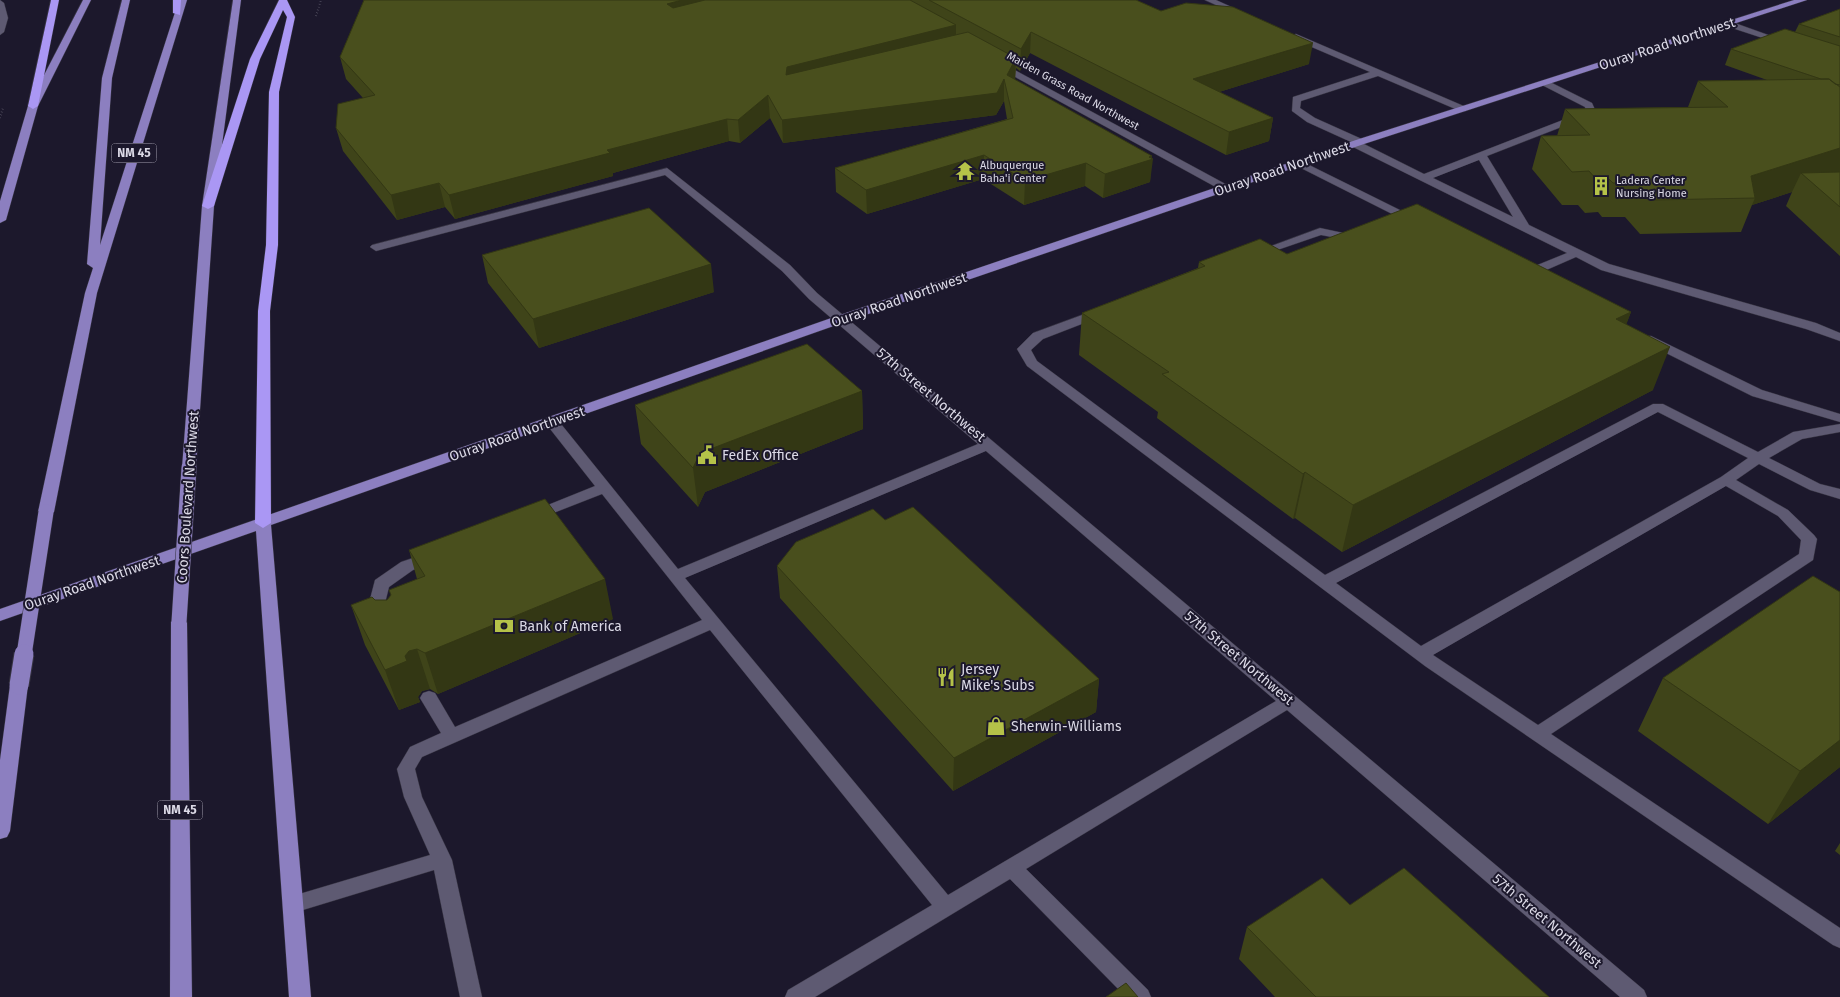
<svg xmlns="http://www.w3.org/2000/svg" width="1840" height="997" viewBox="0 0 1840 997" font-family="'Fira Sans',sans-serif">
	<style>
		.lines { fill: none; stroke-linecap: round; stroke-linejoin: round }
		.minor-casing { stroke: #363341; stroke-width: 1 }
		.major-casing { stroke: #363341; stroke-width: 1 }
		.highway-casing { stroke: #363341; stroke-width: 1 }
		.path { stroke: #656273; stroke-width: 2; stroke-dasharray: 0.5 2.5; stroke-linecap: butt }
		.minor { fill: #5e5a72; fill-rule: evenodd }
		.major { fill: #8c7fc0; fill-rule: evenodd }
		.highway { fill: #aa97f4; fill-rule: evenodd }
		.major-bridge-far1-casing { stroke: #363341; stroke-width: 16; stroke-linecap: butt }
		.major-bridge-casing { stroke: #363341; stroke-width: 21; stroke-linecap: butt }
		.major-bridge-far1 { stroke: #8c7fc0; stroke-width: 15 }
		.major-bridge { stroke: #8c7fc0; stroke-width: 19 }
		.wall { fill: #3f4419 }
		.shaded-wall { fill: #333714 }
		.building { fill: #494f1d; stroke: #333714 }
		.labels { text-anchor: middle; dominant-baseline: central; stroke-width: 4; stroke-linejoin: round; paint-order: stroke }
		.far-street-label { font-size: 11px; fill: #dbd9e6; stroke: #1c182c }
		.far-poi-label { font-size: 11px; fill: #dbd9e6; stroke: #1c182c; text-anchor: start }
		.shield { fill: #1c182c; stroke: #a29fae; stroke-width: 1 }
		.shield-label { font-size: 12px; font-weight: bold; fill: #dbd9e6 }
		.street-label { font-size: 14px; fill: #dbd9e6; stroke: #1c182c }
		.poi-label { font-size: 14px; fill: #dbd9e6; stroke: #1c182c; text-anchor: start }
	</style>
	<rect width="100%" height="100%" fill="#1c182c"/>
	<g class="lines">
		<g class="minor-casing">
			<path id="minor" d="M0,0L4,3L8,18L4,32L0,35Z
				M1205,0H1216L1247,14L1240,16Z
				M1726,22H1732L1788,42L1781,44L1726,26Z
				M1296,34L1466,107V111H1460L1378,76L1301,101L1300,108L1315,118L1364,140V144L1424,174L1586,111L1585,107L1542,85V81H1548L1592,103L1596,112L1595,114L1487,156L1529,225L1609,264L1816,323L1840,333V341L1806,329L1601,270L1576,257L1528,278H1520L1518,275L1520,272L1567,253L1351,146V142L1307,122L1292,111L1293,97L1370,72L1293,39L1292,37ZM1479,160L1513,217L1433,178Z
				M998,61L1231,187L1232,189L1227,192L1223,191L995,66L993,64Z
				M1299,160L1418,219L1420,221L1414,224L1410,223L1295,165L1294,163Z
				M667,168L790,265L817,293L1644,990L1647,997H1620L1287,710L1026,869L1148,990L1151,997H1126L1010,879L815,997H785L788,990L932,905L710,630L422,757L415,769L422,797L452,860L482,997H460L434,870L293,913L286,910L283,904L286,898L430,855L404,797L397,769L410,747L441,733L420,698L423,693L429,691L435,693L455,727L702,620L602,494L538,519H528L525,516L528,513L595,486L547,425L545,422L547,419H557L678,569L978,444L809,299L782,271L665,175L376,251L370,247L372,245ZM986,451L1276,701L948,895L685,578Z
				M1320,228L1362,237L1364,239L1358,242L1321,235L1260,256L1256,258L1250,254Z
				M1101,308L1105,309L1107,312L1105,315L1043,339L1031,350L1037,361L1325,575L1653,404H1663L1758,452L1793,432L1840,424V432L1802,439L1769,458L1820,484L1840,489V499L1810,490L1759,464L1736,480L1788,510L1814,535L1817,539L1813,560L1551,734L1840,928V948L1833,945L1425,666L1027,366L1017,349L1033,333ZM1658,412L1748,458L1721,477L1421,646L1336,583ZM1726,486L1778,516L1801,540L1799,554L1538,725L1433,655Z
				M1651,336L1762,390L1840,414V422L1752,396L1646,343L1645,340L1646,337Z
				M431,552L437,553L439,557L437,561L413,570L389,587L384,607L391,617L389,621H377L368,607L375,580L401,562Z"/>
		</g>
		<g class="major-casing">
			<path id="major" d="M83,0H91L38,106L6,220L0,223V201L28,106Z
				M122,0H130L112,78L100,245L179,0H187L97,293L54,512L46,517L38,512L85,293L93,268L87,264L102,78Z
				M233,0H241L214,206L196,468L189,472L182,468L202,206Z
				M1794,0H1807L1364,144L845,322L271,525L311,997H289L256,531L0,621V609L837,316L1356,140Z
				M179,616L185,618L187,622L192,997H170L171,622L173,618Z
				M19,679L25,680L28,685L10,831L7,837L0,839V760L10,685L13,680Z"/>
		</g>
		<g class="highway-casing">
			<path id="highway" d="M51,0H59L38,106L33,109L28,106Z
				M173,0H181L180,15L173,13Z
				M279,0H287L295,17L279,92L278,245L270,311L271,523L263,528L255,523L258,311L266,245L269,92L287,17L283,10L260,59L214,206L208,209L202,206L250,59Z"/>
		</g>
		<path class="path" d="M316,16L321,0
			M0,118L3,108"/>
		<use href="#minor" class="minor"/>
		<use href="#major" class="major"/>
		<use href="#highway" class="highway"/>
		<g class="major-bridge-far1-casing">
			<path id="major-bridge-far1" d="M179,622L189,468
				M24,655L46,512"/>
		</g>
		<g class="major-bridge-casing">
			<path id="major-bridge" d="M19,685L24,654"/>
		</g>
		<use href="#major-bridge-far1" class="major-bridge-far1"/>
		<use href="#major-bridge" class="major-bridge"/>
	</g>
	<path class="wall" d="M364,0H1136L1161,11L1309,64L1219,92L1273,118L1269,141L1226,155L1030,53L1020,71L1016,68L1015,80L1152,156L1150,182L1103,198L1085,186L1024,205L983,179L867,214L836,192L835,168L1007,119L1004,101L996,115L783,143L770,118L740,143L729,141L613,173V176L455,219L445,207L397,220L343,151L336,128L363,98L346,79L340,57Z
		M1840,9V256L1786,206L1792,192L1752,205L1741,232L1640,234L1625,217H1602L1598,212L1585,213L1578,205H1562L1532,169L1541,136H1557L1565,109L1688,107L1698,81L1767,80L1725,65L1731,49L1795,32L1799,24Z
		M1287,254L1631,312L1626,324L1653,390L1342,552L1295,518L1293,519L1157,418L1158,412L1079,355L1082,313L1198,268L1199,262Z
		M482,255L714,292L539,348L488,283Z
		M862,391L863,429L705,492L698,507L641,444L635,405Z
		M885,520L1099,679L1096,712L953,791L780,598L777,566Z
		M409,550L613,619L438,694L430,689L422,691L418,697L420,702L399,710L365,645L351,605L375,600H387L417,579Z
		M1663,678L1840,767L1768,824L1638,731Z
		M1840,843V855L1835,851Z
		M1350,905L1549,997H1275L1239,959L1247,927Z"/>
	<path class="shaded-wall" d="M682,0H761L669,24L667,4Z
		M956,25V46L786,75L787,67Z
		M1031,32L1030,53L1020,71L1021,49Z
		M1313,43L1309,64L1190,101L1193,79Z
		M1016,58L1015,79L1007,75Z
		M1004,79V101L996,115L783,143L782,120Z
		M768,95L770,118L740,143L738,120Z
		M1273,118L1269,141L1226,155L1229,132Z
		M727,119L729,141L613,173V176L455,219L449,195L607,150Z
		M1840,148V176L1801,173L1792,192L1752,205L1755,198L1751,176Z
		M984,155L983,179L867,214L866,190Z
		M1152,156V159H1153L1150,182L1103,198L1105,174Z
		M1086,163L1085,186L1024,205L1025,181Z
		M439,183L445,207L397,220L391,195Z
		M711,264L714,292L539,348L533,319Z
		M1631,312L1615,355L1616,319Z
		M1670,347L1653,390L1342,552L1353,505Z
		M862,391L863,429L705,492L698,507L693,468L700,453Z
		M1305,472L1295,518L1293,519L1303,474Z
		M605,579L613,619L438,694L425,653Z
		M417,649L430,689L422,691L418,697L420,702L399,710L385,670L405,656L409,651Z
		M1099,679L1096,712L953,791L954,758Z
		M1840,740V767L1768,824L1800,771Z"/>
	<path class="building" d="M364,0H682L667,4L673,8L705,0H910L956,25L787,67L786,75L968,32L1016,58L1007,75L1152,156L1149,157L1153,159L1105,174L1086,163L1025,181L984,155L866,190L835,168L1013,118L1004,79L997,93L782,120L768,95L738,120L727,119L607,150L610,153L449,195L439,183L391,195L336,128L338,104L375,95L340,57Z
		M929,0H1136L1161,11L1186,3L1233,7L1313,43L1193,79L1273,118L1229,132L1031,32L1021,49Z
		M1840,9V37L1799,24Z
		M1785,29L1840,46V85L1835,84L1829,79H1821L1731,49Z
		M1829,79L1840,87V148L1751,176L1755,198L1652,200L1636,183H1613L1609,179H1596L1589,171L1572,172L1541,136L1590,135L1565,109L1728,107L1698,81Z
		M1840,172V207L1801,173Z
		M1417,204L1631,312L1616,319L1670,347L1353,505L1305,472L1303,474L1162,374L1169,372L1082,313L1205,266L1199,262L1260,239L1287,254Z
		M649,208L711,264L533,319L482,255Z
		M807,344L862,391L700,453L693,468L635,405Z
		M545,499L605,579L425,653L417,649L409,651L405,656L407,661L385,670L351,605L372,597L375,600H387L391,595L389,590L425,576L409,550Z
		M913,507L1099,679L954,758L777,566L796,542L873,509L885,520Z
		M1813,576L1840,592V740L1800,771L1663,678Z
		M1404,868L1549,997H1316L1247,927L1322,878L1350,905Z
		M1126,983L1138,997H1106Z"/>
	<defs>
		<g id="temple-bare" transform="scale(1.5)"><path d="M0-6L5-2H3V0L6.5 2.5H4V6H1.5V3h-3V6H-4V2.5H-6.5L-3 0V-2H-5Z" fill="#b5c249" stroke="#1c182c" stroke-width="2.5" paint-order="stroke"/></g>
		<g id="building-bare" transform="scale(1.5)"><path d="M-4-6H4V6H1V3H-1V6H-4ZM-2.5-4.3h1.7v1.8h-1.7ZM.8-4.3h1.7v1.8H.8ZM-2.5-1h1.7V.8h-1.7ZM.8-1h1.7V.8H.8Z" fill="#b5c249" stroke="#1c182c" stroke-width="2.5" paint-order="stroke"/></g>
		<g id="civic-bare" transform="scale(1.5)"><path d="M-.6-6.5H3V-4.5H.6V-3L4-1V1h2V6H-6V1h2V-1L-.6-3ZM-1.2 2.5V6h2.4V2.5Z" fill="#b5c249" stroke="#1c182c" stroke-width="2.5" paint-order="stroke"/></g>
		<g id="bank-bare" transform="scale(1.5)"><path d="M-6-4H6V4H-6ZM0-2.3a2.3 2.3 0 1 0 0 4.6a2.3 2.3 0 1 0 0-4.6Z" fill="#b5c249" stroke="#1c182c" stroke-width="2.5" paint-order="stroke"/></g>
		<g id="restaurant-bare" transform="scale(1.5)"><path d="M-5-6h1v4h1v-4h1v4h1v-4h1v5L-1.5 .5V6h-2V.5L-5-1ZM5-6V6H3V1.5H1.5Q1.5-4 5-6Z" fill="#b5c249" stroke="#1c182c" stroke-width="2.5" paint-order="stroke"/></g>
		<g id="shop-bare" transform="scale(1.5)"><path d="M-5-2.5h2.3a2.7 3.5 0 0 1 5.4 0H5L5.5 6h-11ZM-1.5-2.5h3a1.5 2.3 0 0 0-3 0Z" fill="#b5c249" stroke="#1c182c" stroke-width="2.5" paint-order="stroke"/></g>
	</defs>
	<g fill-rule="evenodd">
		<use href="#temple-bare" x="965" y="171"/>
		<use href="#building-bare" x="1601" y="186"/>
		<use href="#civic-bare" x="707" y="455"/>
		<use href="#bank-bare" x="504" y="626"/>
		<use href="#restaurant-bare" x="946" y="677"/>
		<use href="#shop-bare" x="996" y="726"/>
	</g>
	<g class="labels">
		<g class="far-street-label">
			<text transform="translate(1073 91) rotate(29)">Maiden Grass Road Northwest</text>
		</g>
		<g class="far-poi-label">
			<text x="980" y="165">Albuquerque<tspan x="980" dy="13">Baha'i Center</tspan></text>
			<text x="1616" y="180">Ladera Center<tspan x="1616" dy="13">Nursing Home</tspan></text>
		</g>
		<g class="shield">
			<rect x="111.5" y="143.5" width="45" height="19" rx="4"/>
			<rect x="157.5" y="800.5" width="45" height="19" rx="4"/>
		</g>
		<g class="shield-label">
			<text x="134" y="153">NM 45</text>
			<text x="180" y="810">NM 45</text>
		</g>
		<g class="street-label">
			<text transform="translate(1667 44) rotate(-18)">Ouray Road Northwest</text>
			<text transform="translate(1282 169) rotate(-19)">Ouray Road Northwest</text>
			<text transform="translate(899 300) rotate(-19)">Ouray Road Northwest</text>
			<text transform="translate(931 395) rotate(40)">57th Street Northwest</text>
			<text transform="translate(517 434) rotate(-19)">Ouray Road Northwest</text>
			<text transform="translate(188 497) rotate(-86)">Coors Boulevard Northwest</text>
			<text transform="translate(92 583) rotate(-19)">Ouray Road Northwest</text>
			<text transform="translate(1239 658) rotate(40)">57th Street Northwest</text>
			<text transform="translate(1547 921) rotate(40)">57th Street Northwest</text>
		</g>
		<g class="poi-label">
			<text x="722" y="455">FedEx Office</text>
			<text x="519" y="626">Bank of America</text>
			<text x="961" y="669">Jersey<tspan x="961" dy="16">Mike's Subs</tspan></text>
			<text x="1011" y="726">Sherwin-Williams</text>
		</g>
	</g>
</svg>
